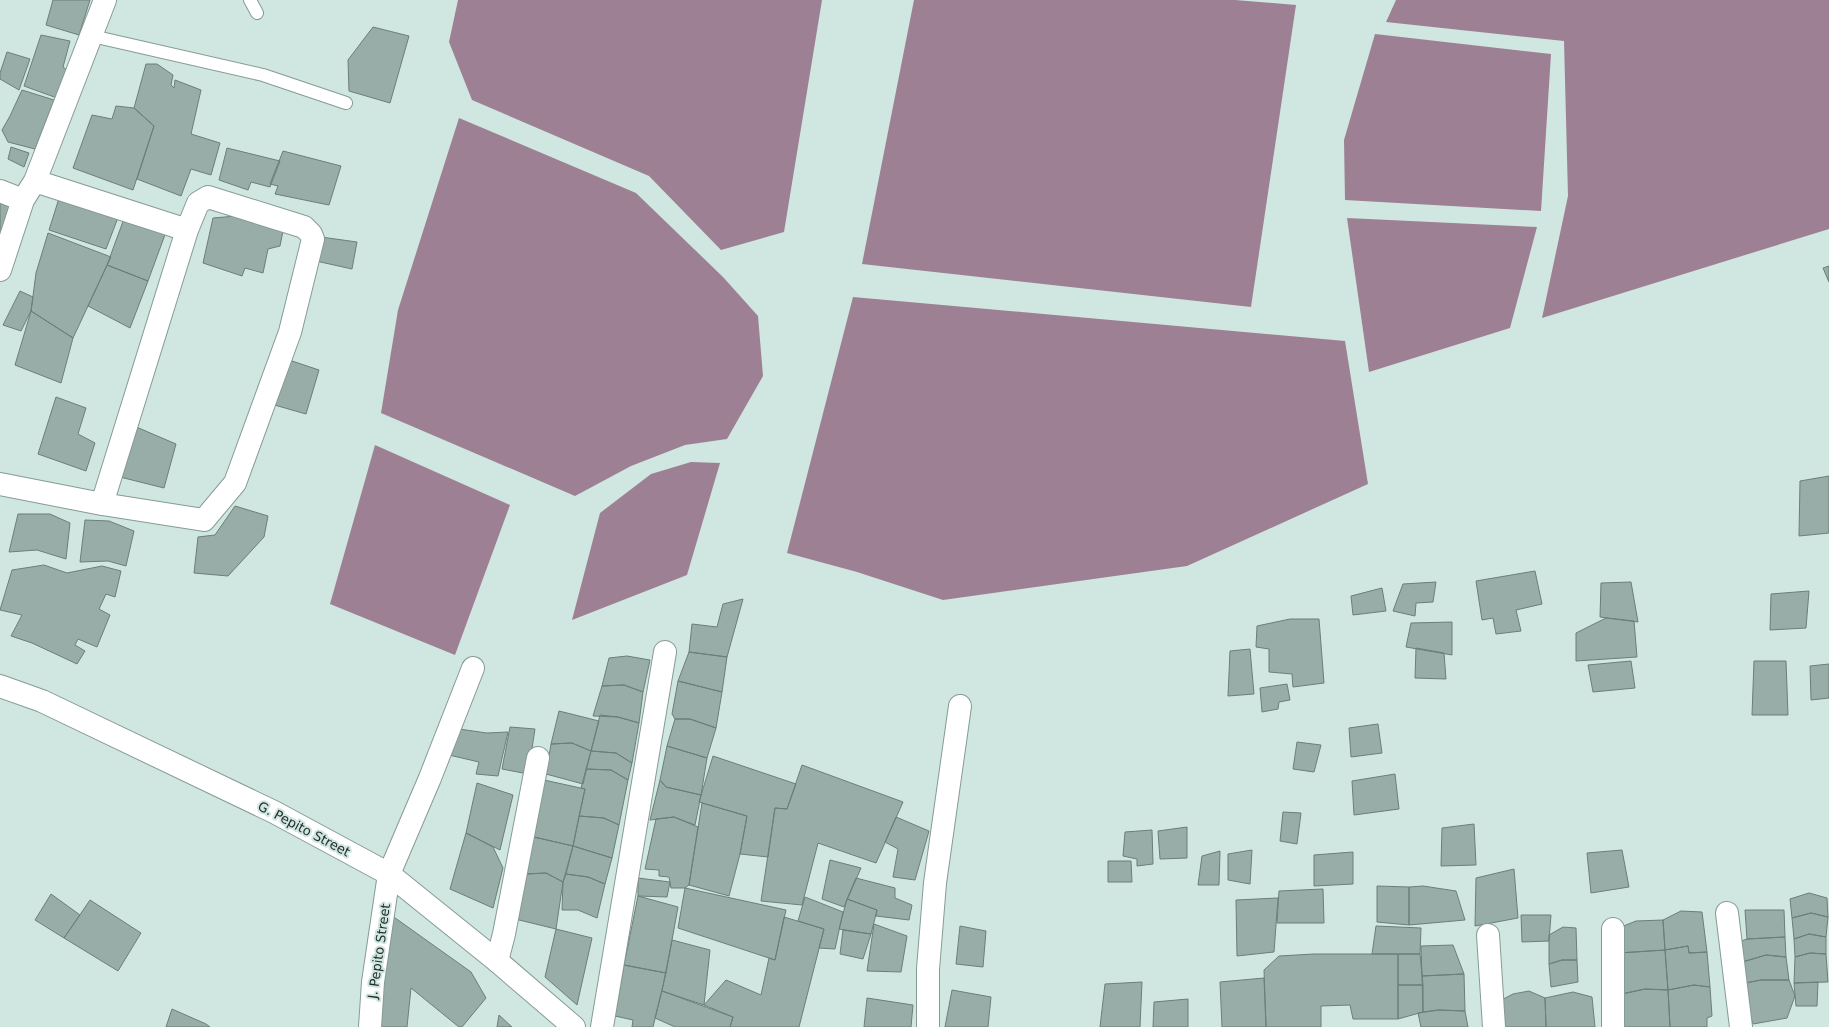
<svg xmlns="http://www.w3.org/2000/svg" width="1829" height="1027" viewBox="0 0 1829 1027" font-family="'DejaVu Sans',sans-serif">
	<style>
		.water { fill: #9d8094 }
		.building { fill: #98ada7; stroke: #6b7f79 }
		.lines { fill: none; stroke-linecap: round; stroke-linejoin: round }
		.service-casing { stroke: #869b95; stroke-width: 14 }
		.minor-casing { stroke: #869b95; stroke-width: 24 }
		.tertiary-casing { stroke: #869b95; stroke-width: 24 }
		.service { stroke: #fff; stroke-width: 12 }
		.minor { stroke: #fff; stroke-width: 22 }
		.tertiary { stroke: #fff; stroke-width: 22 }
		.labels { text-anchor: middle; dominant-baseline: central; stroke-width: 4; stroke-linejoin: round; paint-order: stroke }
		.street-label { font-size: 13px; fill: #242c2a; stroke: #d0e6e0 }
	</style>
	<rect width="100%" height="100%" fill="#d0e6e0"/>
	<path class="water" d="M458,0H822L784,232L721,250L649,176L472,100L449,42Z
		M914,0H1235L1296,5L1251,307L862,264Z
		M1396,0H1829V229L1542,318L1568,196L1564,41L1386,22Z
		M1375,34L1551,54L1541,211L1345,200L1344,140Z
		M459,118L636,193L723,277L758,316L763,376L727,439L685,445L631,466L575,496L381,413L398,310Z
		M1347,218L1537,227L1510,328L1369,372Z
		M853,297L1345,341L1368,484L1187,566L943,600L857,572L787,553Z
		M375,445L510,505L455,655L330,604Z
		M691,462L720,463L687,575L572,620L600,513L651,474Z"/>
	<path class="building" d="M53,0H90L79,35L46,25Z
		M373,27L409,36L390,103L349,91L348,60Z
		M41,35L70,41L63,67L68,71L57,98L24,86Z
		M7,52L30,59L19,90L0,79V73Z
		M146,64H157L173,75L171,85L174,88L175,80L201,90L191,134L220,143L211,175L191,169L181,196L137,179L154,126L134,108Z
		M22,90L54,100L35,149L8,142L2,130L10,116Z
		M116,106L134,108L154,126L133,190L73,168L92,115L112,119Z
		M11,147L29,153L24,167L8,159Z
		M227,148L280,161L270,187L251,182L248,190L219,180Z
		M283,151L341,166L329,205L275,194L278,186L270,184Z
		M61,192L119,215L106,249L49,230Z
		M0,199L13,204L0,234Z
		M249,215L284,226L280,246L268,249L263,273L245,268L242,276L203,263L213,218Z
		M125,216L166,232L148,281L107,265Z
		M48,233L111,257L73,338L31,311L36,273Z
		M321,237L357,242L352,269L316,261Z
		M107,265L148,281L130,328L88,306Z
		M1829,266V282L1823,268Z
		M20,291L33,297L31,311L21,331L3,325Z
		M31,311L73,338L61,383L15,365Z
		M286,359L319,370L306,414L271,404Z
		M56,397L86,408L78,434L95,443L86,471L38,454Z
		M134,426L176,444L164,488L116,476Z
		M1829,476V533L1799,536L1800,481Z
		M235,506L268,516L264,537L228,576L194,573L198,537L215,535Z
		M18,514H50L70,523L66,559L37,550L9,552Z
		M85,520L109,521L134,531L126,566L108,561L80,562Z
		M44,565L67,573L102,566L121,571L115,597L106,594L99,609L110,615L97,647L78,639L75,645L85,651L77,664L32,643L11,636L22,615L0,610L12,570Z
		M1535,571L1542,604L1516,610L1521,631L1496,634L1493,618L1482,620L1476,581Z
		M1436,582L1433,602L1416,603L1415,616L1393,611L1403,584Z
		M1631,582L1638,622L1600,617L1601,583Z
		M1382,588L1386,611L1353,615L1351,596Z
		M1809,591L1806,628L1770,630L1771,594Z
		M743,599L727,657L689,652L692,624L717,627L723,604Z
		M1606,618L1634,621L1637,657L1576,661V633Z
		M1290,619H1319L1324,683L1293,687L1292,674L1269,672V649L1256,647L1257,626Z
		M1452,622V655L1406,647L1411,623Z
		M1416,648L1444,653L1446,679L1415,678Z
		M1250,649L1254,694L1228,696L1230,651Z
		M689,652L727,657L722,692L678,681Z
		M627,656L650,660L643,692L624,685L602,686L609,658Z
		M1631,661L1635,688L1593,692L1588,665Z
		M1754,661H1786L1788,715H1752Z
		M1829,664V698L1811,700L1810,666Z
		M678,681L722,692L716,728L690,719H675L672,714Z
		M1287,684L1290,700L1279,702L1278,709L1262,712L1260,688Z
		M624,685L643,692L639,723L618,717L593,716L602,686Z
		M559,711L599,721L591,751L572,743L551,744Z
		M600,715L618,717L639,723L632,763L616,753L591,751Z
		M675,719H690L716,728L707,758L667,746Z
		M1378,724L1382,753L1351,757L1349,728Z
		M510,727L535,729L528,774L502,769Z
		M459,729L487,733L508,732L498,776L476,774L479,762L449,755Z
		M1297,742L1321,745L1314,772L1293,769Z
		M572,743L591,751L583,784L546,774L551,744Z
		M667,746L707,758L701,795L666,787L660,780Z
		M591,751L616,753L632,763L628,780L611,770L586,769Z
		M713,756L796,784L787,809L775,808L768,857L740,854L747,816L699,802Z
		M802,765L903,802L876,863L818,843L802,905L761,901L775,808L787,809Z
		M586,769L611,770L628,780L619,825L604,818L579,816L585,789L581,788Z
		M1395,774L1399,809L1354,815L1352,781Z
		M544,780L585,789L573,846L534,837Z
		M660,780L666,787L701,795L695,825L674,817L650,820Z
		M477,783L513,795L500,850L466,833Z
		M702,803L747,816L740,854L729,896L689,885Z
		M1283,812L1301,813L1297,844L1280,841Z
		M579,816L604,818L619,825L612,858L573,846Z
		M674,817L698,827L689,885L685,888H671L669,877L659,876V870L645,869L656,819Z
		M896,817L929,831L915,880L893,877L898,849L885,842Z
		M1474,824L1476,865L1441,866L1442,828Z
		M1187,827V858L1160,859L1158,831Z
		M1152,830L1153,864L1137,866V859L1123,856L1125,832Z
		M466,833L493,847L503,868L493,908L450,889Z
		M534,837L573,846L563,882L546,873L526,874Z
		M573,846L612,858L605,884L588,877L566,874Z
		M1252,850L1250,884L1228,880V854Z
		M1622,850L1629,887L1591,893L1587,853Z
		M1220,851L1219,885H1198L1202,856Z
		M1353,852V884L1314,886V855Z
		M830,860L861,868L844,907L822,899Z
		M1108,861H1131L1132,882H1108Z
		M1514,869L1518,918L1475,926L1476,878Z
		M546,873L563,882L556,929L511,918L526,874Z
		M566,874L588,877L605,884L597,918L578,910H562L563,882Z
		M638,878L670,882L667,897L638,896Z
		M856,878L895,888V898L912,905L909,920L876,916L877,910L847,899Z
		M1377,886L1409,887V925L1377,922Z
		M1423,886L1456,891L1465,920L1409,925V887Z
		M685,888L786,910L775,960L678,928Z
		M1323,889L1324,923H1277L1279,891Z
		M1809,893L1827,898L1828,917L1811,913L1792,918L1790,899Z
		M51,894L80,915L64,938L35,920Z
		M638,896L678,907L666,973L624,965Z
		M805,897L843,912L835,949L819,948L824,929L798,921Z
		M1278,898L1274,952L1237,956L1236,900Z
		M847,899L877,910L871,934L839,929Z
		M90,900L141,933L118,971L64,938Z
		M1745,910H1784L1785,937L1747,939Z
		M1681,911L1702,912L1707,952L1689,953L1688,946L1665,950L1663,920Z
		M1811,913L1828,917L1826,937L1809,934L1794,939L1792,918Z
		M391,915L471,972L486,998L462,1027H459L411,988L407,1027H376Z
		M1521,915H1551L1549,941L1522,942Z
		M784,917L824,929L799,1027H730L733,1017L704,1005L726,980L761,995L769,958L775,960Z
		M1663,920L1665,950L1619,953L1616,929L1636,921Z
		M874,924L907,936L901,972L867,971Z
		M960,926L986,931L983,967L956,964Z
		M1376,926L1421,928L1420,954H1372Z
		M1563,927L1576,928L1577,960H1562L1549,964V935Z
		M556,929L592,938L577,1005L545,977Z
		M843,930L871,934L863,959L840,954Z
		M1809,934L1826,937V954L1810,953L1795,957L1794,939Z
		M1785,937L1786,957L1766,955L1739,963V942L1747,939Z
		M672,940L710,950L704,1005L662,991Z
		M1453,945L1464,974L1422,976L1421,946Z
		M1688,946L1689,953L1707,952L1710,987L1694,985L1668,990L1665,950Z
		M1665,950L1668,990L1645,989L1617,995L1619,953Z
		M1810,953L1826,954L1828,982L1794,983L1795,957Z
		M1314,954H1398V1019H1353L1350,1005L1321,1006V1027H1266L1264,970L1279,956Z
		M1398,954H1420L1423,985H1398Z
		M1766,955L1786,957L1789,980H1761L1740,984L1739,963Z
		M1562,960H1577L1578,982L1551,987L1549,964Z
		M624,965L666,973L653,1027H632L633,1020L615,1016Z
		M1464,974L1465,1011L1438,1010L1423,1012L1422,976Z
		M1264,978L1266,1027H1222L1220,982Z
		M1761,980H1789L1795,996L1787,1018L1753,1024L1740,984Z
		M1142,982L1140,1027H1100L1105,984Z
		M1818,982L1817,1006H1796L1794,983Z
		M1398,985H1423V1012L1398,1019Z
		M1694,985L1710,987L1712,1016L1707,1018V1027H1670L1668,990Z
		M1645,989L1668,990L1670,1027H1621L1617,995Z
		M952,990L991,997L988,1027H945Z
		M662,991L733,1017L730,1027H675L655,1018Z
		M1529,991L1545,998L1546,1027H1495L1494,1004L1513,994Z
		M1573,992L1592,997L1595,1027H1546L1545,998Z
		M867,998L913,1005L911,1027H864Z
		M1188,999V1027H1153L1154,1002Z
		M172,1009L206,1024L210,1027H166Z
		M1439,1010L1465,1011L1468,1027H1421L1418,1013Z
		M499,1015L512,1027H497Z"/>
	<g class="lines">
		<g class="service-casing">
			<path id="service" d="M250,0L257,13
				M92,36L263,75L346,103"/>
		</g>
		<g class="minor-casing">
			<path id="minor" d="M35,181L187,230
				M0,191L23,200
				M0,270L23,200L35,181L105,0
				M0,484L102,504L204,520L235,483L290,332L313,239L311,234L304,227L208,197L198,203L187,230L102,504
				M389,874L430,778L473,668
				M1727,913L1741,1027
				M1613,929V1027
				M1488,935L1494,1027
				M497,961L504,934L538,758
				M602,1027L665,652
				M928,1027V969L935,883L960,706"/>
		</g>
		<g class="tertiary-casing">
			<path id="tertiary" d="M0,686L42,701L274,812L389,874L497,961L574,1027
				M370,1027L373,982L389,874"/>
		</g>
		<use href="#service" class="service"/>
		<use href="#minor" class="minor"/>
		<use href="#tertiary" class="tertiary"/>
	</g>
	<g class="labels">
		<g class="street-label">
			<text transform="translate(304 829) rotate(28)">G. Pepito Street</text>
			<text transform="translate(379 951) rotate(-82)">J. Pepito Street</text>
		</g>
	</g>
</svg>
